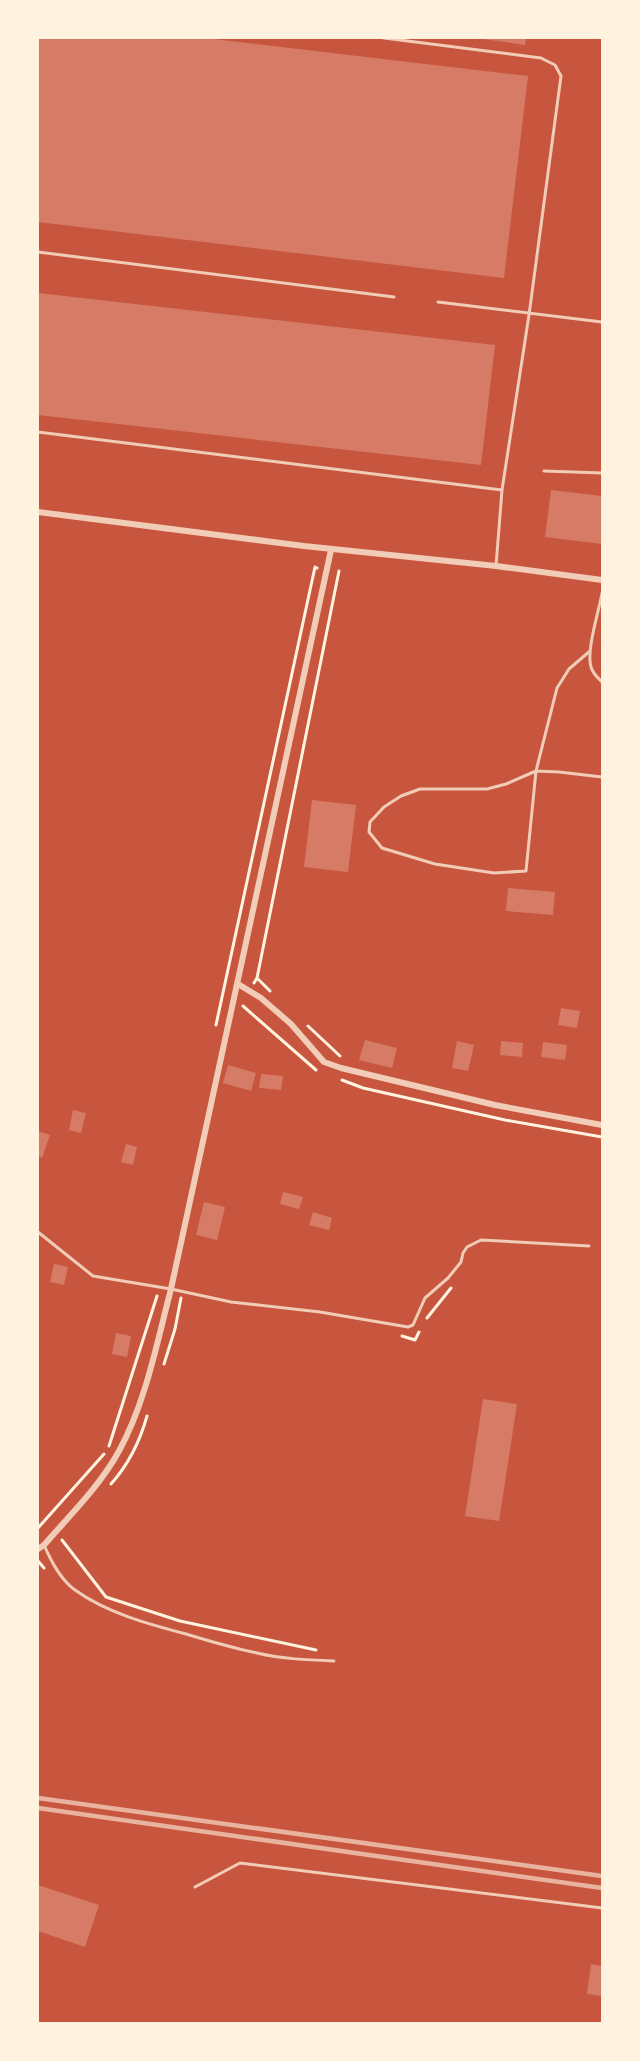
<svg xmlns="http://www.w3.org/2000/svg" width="640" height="2061" viewBox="0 0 640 2061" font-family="'PT Sans',sans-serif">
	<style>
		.building { fill: #d67c66 }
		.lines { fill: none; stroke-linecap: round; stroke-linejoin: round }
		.path { stroke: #fff3e0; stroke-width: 3 }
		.service { stroke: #f1ccb7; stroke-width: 3 }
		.minor { stroke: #f1ccb7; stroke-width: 6 }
		.rail { stroke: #e9b49f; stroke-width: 4.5 }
	</style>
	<rect width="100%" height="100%" fill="#c8553d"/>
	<path class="building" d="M38,38H204L528,76L504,278L38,222Z
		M477,38H526L525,45Z
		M38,293L495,345L481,465L38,415Z
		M551,490L602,496V544L545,537Z
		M312,800L356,805L348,872L304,867Z
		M508,888L555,892L553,915L506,911Z
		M561,1008L580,1011L577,1028L558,1025Z
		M365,1040L397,1048L392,1068L359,1060Z
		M457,1041L474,1045L468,1071L452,1068Z
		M501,1041L523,1043L522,1057L500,1055Z
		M543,1042L567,1045L565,1060L541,1057Z
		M228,1065L256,1073L251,1091L223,1083Z
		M261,1074L283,1076L281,1090L259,1088Z
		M73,1110L86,1113L81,1133L69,1130Z
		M38,1131L50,1135L42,1158L38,1156Z
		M126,1144L137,1147L133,1165L121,1162Z
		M283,1192L303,1197L299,1209L280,1204Z
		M204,1202L225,1207L217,1240L196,1235Z
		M313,1212L332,1218L329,1230L309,1225Z
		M54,1264L68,1267L64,1285L50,1282Z
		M116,1333L131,1336L127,1357L112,1354Z
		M483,1399L517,1404L499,1521L465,1516Z
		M38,1885L99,1905L85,1947L38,1931Z
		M591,1964L602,1966V1996L587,1994Z"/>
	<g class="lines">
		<path class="path" d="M258,979L270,991
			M254,983L257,978L339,571
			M243,1006L316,1070
			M216,1025L315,567L317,568
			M308,1026L340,1056
			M342,1080L363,1088L505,1120L602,1137
			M427,1318L451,1288
			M402,1336L415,1340L419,1332
			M164,1364L175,1329L181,1298
			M109,1446L157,1296
			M111,1484C128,1465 140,1441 147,1416
			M38,1528L104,1454
			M62,1540L106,1597L180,1621L316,1650
			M38,1561L44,1568"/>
		<path class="service" d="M384,38L541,58L555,65L561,76L529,315L502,490L496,566
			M38,252L394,297
			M438,302L602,322
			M38,432L502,490
			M544,471L602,473
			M602,593C599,611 586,650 591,667C593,674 597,677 602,682
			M590,651L569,669L557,688L536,771L526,871L494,873L435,864L382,848L369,832L370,822L384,807L401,796L420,789H487L506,784L536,771L559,772L602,777
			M38,1232L93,1276L171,1289L231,1302L320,1312L408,1327L413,1325L425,1298L448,1278L461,1262L463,1253L467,1247L481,1240L589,1246
			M44,1545C51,1561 60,1579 75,1590C107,1613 148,1624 186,1634C209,1641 233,1648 257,1653C282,1659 308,1660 334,1661
			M195,1887L240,1863L602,1908"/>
		<path class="minor" d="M38,512L304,546L496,566L602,580
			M238,984L261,998L291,1024L324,1062L341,1068L495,1105L602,1125
			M38,1549L44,1545C70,1515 100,1486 119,1451C146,1402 157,1342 171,1289L331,550"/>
		<path class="rail" d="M38,1798L602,1876
			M38,1808L602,1888"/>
	</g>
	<rect width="640" height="2061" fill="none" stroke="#fff3e0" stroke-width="78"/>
</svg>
